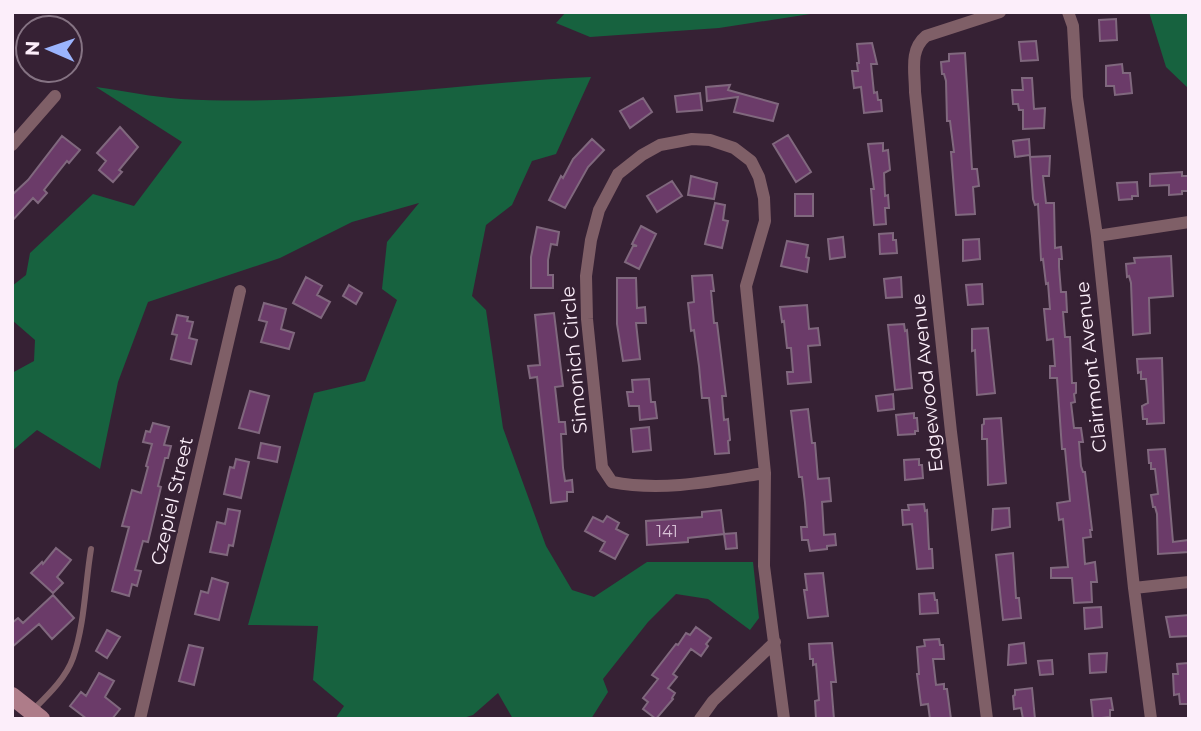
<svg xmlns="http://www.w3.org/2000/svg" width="1201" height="731" viewBox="0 0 1201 731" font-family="Montserrat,sans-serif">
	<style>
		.green { fill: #17623f }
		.building { fill: #6b3b69; stroke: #80687e; stroke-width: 2 }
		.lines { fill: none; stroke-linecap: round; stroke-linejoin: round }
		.lane { stroke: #7f5f67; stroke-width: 6 }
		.street { stroke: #7f5f67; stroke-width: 12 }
		.secondary { stroke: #ae7c89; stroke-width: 18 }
		.labels { text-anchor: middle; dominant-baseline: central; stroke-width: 5; stroke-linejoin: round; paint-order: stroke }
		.number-label { font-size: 16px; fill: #d8c1d6 }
		.street-label { font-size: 19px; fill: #fceefa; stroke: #362134 }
	</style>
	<rect width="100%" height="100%" fill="#362134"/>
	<path class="green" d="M566,12H823L719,28L590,37L556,23Z
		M1149,12H1189V89L1166,67Z
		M591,77L556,154L532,161L512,205L486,225L472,296L486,310L503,428L546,546L572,590L594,597L647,562H753L759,618L750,630L708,599L676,594L648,622L603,679L608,692L591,719H513L498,693L473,715L460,719H335L344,706L313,680L318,626L248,625L314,393L365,381L397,300L382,289L387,242L419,203L352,222L280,258L148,302L118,382L100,469L37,430L12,451V373L34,361L35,340L12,320V286L26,275L30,253L93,194L134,206L182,142L96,87C124,91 153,97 181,99C318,107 455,83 591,77Z"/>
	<path class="building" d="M1116,19L1117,40L1100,41L1099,20Z
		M1036,41L1038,60L1021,61L1019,42Z
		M872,43L877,64H871L874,93L877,92L878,100H881L882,111L864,113L861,87L854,88L852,71H858L857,63H859L857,44Z
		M965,53L972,169H977L979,186L973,187L975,214L956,215L951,152H954L950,121H947L946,81L944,74H942L941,62L949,61V54Z
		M1122,64L1123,73H1130L1132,93L1115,95L1114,86H1106V66Z
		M1022,78H1032L1034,109L1045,108L1044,128L1023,129V110H1019L1018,104H1013L1012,90H1023Z
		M730,85L728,90L778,104L773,121L734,112L738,97L707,101L706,87Z
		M700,93L702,110L677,112L675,96Z
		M643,98L652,112L630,128L620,111Z
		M120,127L138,147L119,170L122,172L113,182L99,170L106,161L97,153Z
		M788,135L811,172L796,182L773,144Z
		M62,136L80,150L69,163L67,161L44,190L47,193L38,203L33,198L12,221V195L28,180Z
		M592,139L604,150L588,167L565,208L549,200L561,176L563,178L573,159Z
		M1029,139L1030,155L1015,157L1013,141Z
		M883,143V151L888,150L890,170L884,173L885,196L888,195L889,208H885L886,224L874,225L871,189H874L868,144Z
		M1050,156L1049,176H1043L1046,203H1054L1055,248L1061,247L1062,259H1059V267L1061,292H1066L1067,312H1063L1065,337H1070L1072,383H1076V393L1074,394L1075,402L1071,403L1074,428H1081L1083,442H1079L1081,466L1083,472H1085L1092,530H1090L1091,537L1083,538L1085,564L1095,562L1097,582H1091L1092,602L1074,603L1072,578H1051V568L1068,567L1063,519L1059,520L1057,503L1070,501L1065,449H1062L1057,378H1050V366H1055L1053,339L1047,340L1044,309H1050L1048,283L1046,284L1043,259L1041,260L1038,204L1035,205L1033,199L1030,157Z
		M1182,172V176H1189V191H1182V194L1169,195V185L1150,186V174Z
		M691,176L717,183L714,199L688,195Z
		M672,181L682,196L657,212L647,196Z
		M1137,182L1138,196H1132V199L1119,200L1117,183Z
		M795,194H813V216H795Z
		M715,203L725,205L723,220L728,221L722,248L705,244Z
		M641,226L656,234L639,269L625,262L633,246H637L632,244Z
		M537,227L559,232L557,245L551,244L548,260V275H553V288H531V257Z
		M893,233V240H896L897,253L880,254L879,234Z
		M843,237L845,257L830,259L828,239Z
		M979,239L980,259L963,261V240Z
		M787,241L808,245L806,257L809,258L807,272L781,266Z
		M1171,256L1173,296L1149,298L1150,333L1133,335L1131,283L1129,276L1127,277L1126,264L1135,263L1134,258Z
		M712,275L714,291H711L714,323H717L726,396H722L724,420L728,419L730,440L728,441L729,453L715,454L709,398H702L699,366L694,330L691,331L688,303L694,302L692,276Z
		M306,277L322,286L317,295L330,302L321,318L293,303Z
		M901,277L902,297L886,298L884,279Z
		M617,278H636L637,308L645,307L646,323H636L640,359L623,361L617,324Z
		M982,284L983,304L968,305L966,285Z
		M349,285L362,293L356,304L343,296Z
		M264,303L286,309L281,329L294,333L289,349L261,342L267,322L259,320Z
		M807,305L809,329L818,328L820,345L808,346L811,382L788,384L787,372H793L791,348H787L784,321L782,322L780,307Z
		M554,313L563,386L555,387L559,422H565L566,434H561L563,468L565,481L572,480L573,492H567V501L551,503L537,377L530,378L528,366L540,365L535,315Z
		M177,315L188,317L187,321L193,322L189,338L197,340L191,364L171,359L177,335L172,334Z
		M904,324L905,331L907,330L912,388L895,390L888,325Z
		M988,328L995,393L977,395L975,350L972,351V329Z
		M1162,358L1164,423L1147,424V419H1143L1142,406L1148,403L1146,379H1141V372L1138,373L1137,359Z
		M649,379L651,402H655L657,418L640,420L639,406H629L627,392H633L632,380Z
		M250,391L269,396L259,433L239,428Z
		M893,394L894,409L878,411L876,396Z
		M808,409L812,443H815L818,479L829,478L831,501L822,502L824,535L835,534L836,545L827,546V549L810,551L808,540H802L801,527H807L805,503L802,477H799L791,411Z
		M914,413V418H917L918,431H915V434L898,435L896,415Z
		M1001,418L1006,483L988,485L987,439H982V425L984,424V419Z
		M153,423L169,427L164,445L171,446L168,458H165L158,486L161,487L148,542L143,541L135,570L141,571L137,586L132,584L129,596L112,591L129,527L122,526L132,490L141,493L148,467L146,466L152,444L143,442L146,431L150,432Z
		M649,427L651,450L633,452L631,429Z
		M261,443L280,447L277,462L258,458Z
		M1165,449L1173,542L1189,540V552L1158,554L1157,514L1155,507H1153L1151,495L1158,494L1155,469H1151V463H1149L1148,450Z
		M236,459L249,462L241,498L224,494L230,467L234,468Z
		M919,459V465H922L923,478L905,480L904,460Z
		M924,504L925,511L927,510L929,549H932L933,568L917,569L912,524L903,525L902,510H909L908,505Z
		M1009,508L1010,527L992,530L993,509Z
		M228,509L240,511L233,546L229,545L227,555L210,552L217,522L225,524Z
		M721,510L724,534L688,538V542L647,545L646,521L702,517V512Z
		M607,516L619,523L616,529L628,535L615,559L600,551L605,542L585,531L593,517L603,522Z
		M736,533L737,548L726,549L724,534Z
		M56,548L71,560L57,577L63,583L53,593L31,573L42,562L43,564Z
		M1013,553L1016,598H1019L1021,618L1003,620L996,555Z
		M823,573L828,616L808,618L804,590H807L805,574Z
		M212,578L228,583L219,620L195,614L201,591L208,593Z
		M934,593L935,600H937L938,613L920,614L919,594Z
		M53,595L74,618L52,639L39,624L12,647V623L18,618L23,623Z
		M1101,607L1102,627L1085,629L1084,608Z
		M1189,615V636L1170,637L1166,617Z
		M696,627L711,638L706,644L708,646L701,656L691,649L673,674L677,677L668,688L675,693L672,698L673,699L656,719L643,709L648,702L643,698L658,679L652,675L676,644L678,645L686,633L690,635Z
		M107,630L120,637L107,658L96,651Z
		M939,639L940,645H943L944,659H933L936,685L944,684V689H947L951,719H930L928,704L921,705L917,674H919L917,647L925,646L924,640Z
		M832,643L836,682H831L834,719H816L815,701L819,700L816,664L813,665V659H810L809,644Z
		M1024,643L1026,663L1008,665L1009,645Z
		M189,645L203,648L194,685L179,681Z
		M1107,653L1106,672L1090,673L1089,654Z
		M1052,660L1053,674L1040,675L1038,661Z
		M1188,663L1189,704H1180L1179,694L1174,695L1173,674H1178L1177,664Z
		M99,673L114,681L105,697L120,709L112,719H87L70,706L81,692L86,696Z
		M1032,688L1035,719H1023L1021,708L1014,709L1013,696L1015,695V690Z
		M1111,698L1113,710H1110V717L1093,719L1091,700Z"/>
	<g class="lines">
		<path class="lane" d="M33,710C48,695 66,678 73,658C85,623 85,585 91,549"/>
		<path class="street" d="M1068,12L1073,26L1077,97L1097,236L1134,588L1151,719
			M12,145L55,96
			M1097,236L1189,222
			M765,473C715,481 662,492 612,482L602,467L587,319L586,276L591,240L599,210L618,174L642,155L660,145L692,139L710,140L734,148L751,161L759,177L764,198L765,221L746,286L765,473L764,566L784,719
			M1134,588L1189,582
			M140,719L240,291
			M700,719L713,701L775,642
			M987,719L951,432L915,92C915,72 909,50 926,36L1000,12"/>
		<path class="secondary" d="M12,696L41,719"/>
	</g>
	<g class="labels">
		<g class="number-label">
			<text x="667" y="531">141</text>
		</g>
		<g class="street-label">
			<text transform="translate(574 360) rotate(-95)">Simonich Circle</text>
			<text transform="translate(1091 367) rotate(-96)">Clairmont Avenue</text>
			<text transform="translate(927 383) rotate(-96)">Edgewood Avenue</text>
			<text transform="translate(172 501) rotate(-77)">Czepiel Street</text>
		</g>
	</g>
	<rect width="1201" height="731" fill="none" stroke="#fceefa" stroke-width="28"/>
	<g transform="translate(49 49) rotate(272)"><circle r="33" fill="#362134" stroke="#857383" stroke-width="2"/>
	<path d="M0-5L12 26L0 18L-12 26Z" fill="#9bb4fd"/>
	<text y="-10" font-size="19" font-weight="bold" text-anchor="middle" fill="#fceefa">N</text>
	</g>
</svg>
